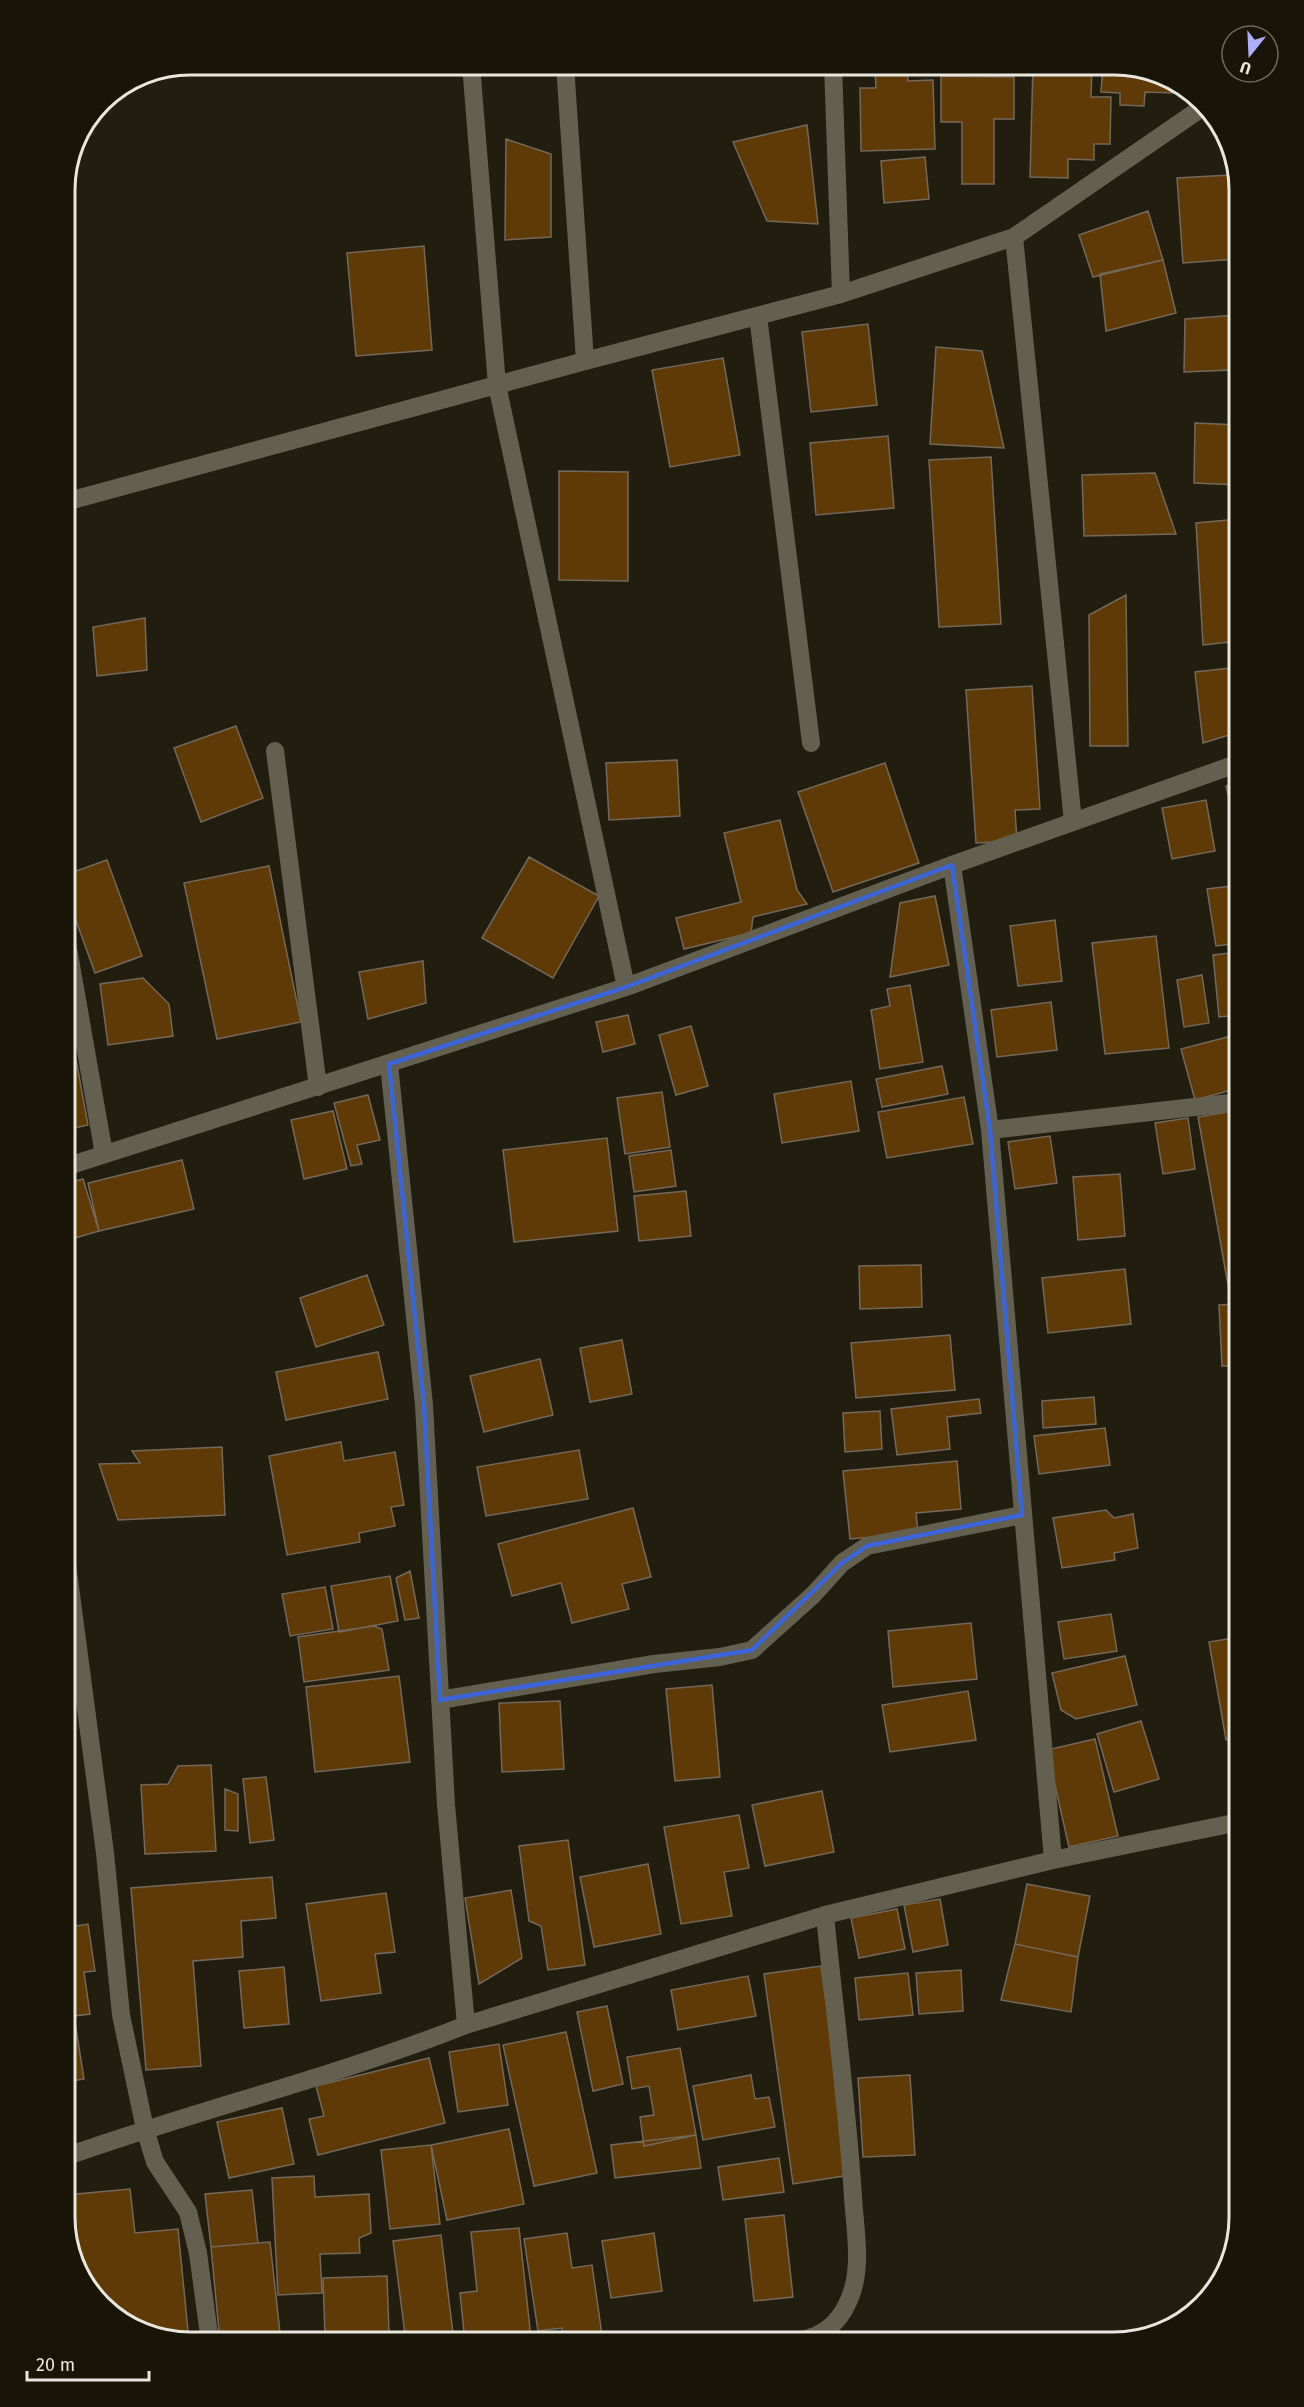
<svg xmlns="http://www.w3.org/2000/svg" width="1304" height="2407" viewBox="0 0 1304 2407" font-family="'Fira Sans',sans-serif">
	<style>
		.building { fill: #5f3a06; stroke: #74685b; stroke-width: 1.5 }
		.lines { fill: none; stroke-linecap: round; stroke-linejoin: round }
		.street { stroke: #646050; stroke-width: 18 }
		.marked { fill: none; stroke: #3b65d9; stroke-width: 4.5; stroke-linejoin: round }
		.rim { fill: none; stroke: #e8e6dd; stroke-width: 3 }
	</style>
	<rect width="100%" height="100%" fill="#211e10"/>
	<path class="building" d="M729,65H793V70L729,71Z
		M1033,65H1092L1091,97H1111L1110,144H1094V160L1068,159V178L1030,177Z
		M1103,65H1122L1175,85L1174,93L1145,92L1144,106L1120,105V93L1101,92Z
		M907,68L908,81L933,80L935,149L861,151L860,88H876L875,69Z
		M941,76L1014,77V119H994V184H962V122H941Z
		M807,125L818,224L767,221L733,142Z
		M506,139L551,154V237L505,240Z
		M925,157L929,199L884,203L881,161Z
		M1230,175L1236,259L1183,263L1177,178Z
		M1148,211L1163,260L1093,277L1079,235Z
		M424,246L432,350L356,356L347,253Z
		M1163,260L1176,313L1106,331L1100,274Z
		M1236,315L1231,370L1184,372L1185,319Z
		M868,324L877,405L811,412L802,332Z
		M936,347L982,351L1004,448L930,444Z
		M723,358L740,455L670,467L652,370Z
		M1195,423L1239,425V485L1194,483Z
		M888,436L894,508L816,515L810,443Z
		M991,457L1001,624L939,627L929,460Z
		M559,471L628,472V581L559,580Z
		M1155,473L1176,534L1084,536L1082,475Z
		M1239,519V641L1203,645L1196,523Z
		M1126,595L1128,746H1090L1089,615Z
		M145,618L147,670L97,676L93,627Z
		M1239,667V732L1203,743L1195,672Z
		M1032,686L1040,809L1015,810L1017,841L976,843L966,690Z
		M236,726L263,798L201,822L174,748Z
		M677,760L680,816L609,820L606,763Z
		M885,763L919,863L833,892L798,792Z
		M1239,783V827H1236L1226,786Z
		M1206,800L1215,851L1172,859L1162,808Z
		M780,820L797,890L807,904L753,917L751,933L684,949L676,918L741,902L724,833Z
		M529,857L599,896L553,978L482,938Z
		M107,860L142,956L95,973L65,890V875Z
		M269,866L301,1022L217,1039L184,883Z
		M1239,885V943L1216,946L1207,889Z
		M935,896L949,965L890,977L900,903Z
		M1055,920L1062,981L1018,986L1010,926Z
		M1156,936L1169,1048L1105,1054L1092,943Z
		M1239,952V1015L1219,1017L1213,955Z
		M423,961L426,1003L368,1019L359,972Z
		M1202,975L1209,1023L1184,1027L1177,980Z
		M143,978L169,1004L173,1036L108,1045L100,984Z
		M910,985L923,1062L880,1069L871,1010L890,1006L887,989Z
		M1051,1002L1057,1050L997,1057L991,1010Z
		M628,1015L635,1044L603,1052L596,1022Z
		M69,1021L88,1125L65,1130V1022Z
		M691,1026L708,1086L676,1095L659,1035Z
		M1239,1034V1088L1195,1100L1181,1049Z
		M942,1066L948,1094L882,1107L876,1079Z
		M851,1081L859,1131L782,1143L774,1094Z
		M662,1092L670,1147L625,1154L617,1098Z
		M368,1095L380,1140L357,1145L362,1164L351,1166L334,1103Z
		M964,1097L973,1144L887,1158L878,1112Z
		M333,1111L347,1169L304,1179L291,1120Z
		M1233,1111L1239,1120V1294L1230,1296L1198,1117Z
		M1188,1118L1195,1169L1163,1174L1155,1123Z
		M1050,1136L1057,1183L1015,1189L1008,1142Z
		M607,1138L618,1231L514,1242L503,1150Z
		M671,1150L676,1186L634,1192L629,1156Z
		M182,1160L194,1209L99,1231L88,1183Z
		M1120,1174L1125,1236L1078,1240L1073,1177Z
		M83,1179L99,1231L65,1241V1184Z
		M686,1191L691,1236L639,1241L634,1196Z
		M921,1265L922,1307L860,1309L859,1266Z
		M1125,1269L1131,1324L1048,1333L1042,1278Z
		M367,1275L384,1325L316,1347L300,1298Z
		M1239,1304V1366H1222L1219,1305Z
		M950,1335L955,1390L856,1398L851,1343Z
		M622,1340L632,1394L590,1402L580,1348Z
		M378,1352L388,1399L286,1420L276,1372Z
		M540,1359L553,1415L484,1432L470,1376Z
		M1094,1397L1096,1424L1043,1428L1042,1401Z
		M979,1399L981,1413L947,1417L950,1449L897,1455L891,1409Z
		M880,1411L882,1449L845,1452L843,1413Z
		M1105,1428L1110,1465L1039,1474L1034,1436Z
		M341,1442L344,1461L395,1452L404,1505L391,1507L395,1526L359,1533L360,1542L287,1555L269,1456Z
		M222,1447L225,1515L118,1520L99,1464L140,1463L132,1451Z
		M579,1450L588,1499L486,1516L477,1467Z
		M957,1461L961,1509L916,1513L918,1533L850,1539L843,1471Z
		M633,1508L651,1577L622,1584L629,1609L572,1623L561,1583L512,1596L498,1544Z
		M1106,1510L1114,1518L1133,1514L1138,1548L1114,1553L1115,1560L1062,1568L1053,1518Z
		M410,1571L419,1618L405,1620L396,1578Z
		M390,1576L398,1621L339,1632L331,1586Z
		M325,1587L333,1629L290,1636L282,1594Z
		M1111,1614L1117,1651L1064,1659L1058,1622Z
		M971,1623L977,1679L893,1687L888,1631Z
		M374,1626L382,1629L389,1670L304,1682L298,1637Z
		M1239,1637V1738L1226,1740L1209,1642Z
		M1125,1656L1137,1705L1076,1719L1061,1710L1052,1673Z
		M399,1676L410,1762L315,1772L306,1687Z
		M712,1685L720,1777L675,1781L666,1689Z
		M968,1691L976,1740L890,1752L882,1705Z
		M560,1701L564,1769L502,1772L499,1703Z
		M1141,1721L1159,1779L1114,1792L1097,1734Z
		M1095,1739L1118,1836L1069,1847L1047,1750Z
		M211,1765L216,1851L145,1854L141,1785L168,1784L178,1766Z
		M266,1777L274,1840L250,1843L243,1779Z
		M225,1789L238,1794V1831L225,1830Z
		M822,1791L834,1852L765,1866L752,1805Z
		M739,1815L749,1868L724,1872L732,1916L681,1924L664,1827Z
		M568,1840L585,1965L548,1970L541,1926L529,1921L519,1846Z
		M648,1864L661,1934L594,1947L580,1877Z
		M272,1877L276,1918L241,1921L243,1957L193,1961L201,2066L146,2070L131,1888Z
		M1027,1884L1090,1896L1078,1957L1015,1944Z
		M511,1890L522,1958L479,1984L465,1898Z
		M386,1893L395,1952L375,1954L381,1993L321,2001L306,1904Z
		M940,1899L948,1945L913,1952L904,1905Z
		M67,1909L70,1927L88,1924L95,1971L84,1972L90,2014L74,2016L84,2079L65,2082V1910Z
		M897,1909L905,1949L859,1958L851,1918Z
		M1015,1944L1078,1957L1071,2012L1001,2000Z
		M821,1966L850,2175L793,2184L764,1974Z
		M284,1967L289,2024L244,2028L239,1971Z
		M961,1970L963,2011L919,2014L916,1973Z
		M908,1973L913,2015L859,2020L855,1978Z
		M748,1976L756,2016L678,2030L671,1990Z
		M607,2006L623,2084L593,2091L577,2012Z
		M566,2032L597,2173L534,2186L503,2045Z
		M499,2044L508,2105L458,2112L449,2052Z
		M680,2048L696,2135L644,2146L640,2117L654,2115L649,2086L632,2089L627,2057Z
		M429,2058L445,2123L318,2155L309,2119L324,2116L316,2086Z
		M751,2075L755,2099L769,2097L775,2127L703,2140L693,2086Z
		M910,2075L915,2155L863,2157L858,2078Z
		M282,2108L294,2164L229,2178L217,2122Z
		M509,2129L524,2204L447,2220L431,2145Z
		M696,2135L701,2168L615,2178L611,2145Z
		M431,2145L440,2224L390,2229L381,2150Z
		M779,2158L784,2192L723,2200L718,2167Z
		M314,2176L315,2197L369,2194L371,2233L359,2238L360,2253L320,2254L322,2293L278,2295L272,2178Z
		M130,2189L135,2233L178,2229L189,2341L182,2342L120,2321L74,2265L66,2195Z
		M252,2190L258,2243L211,2247L205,2194Z
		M784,2215L793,2297L754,2301L745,2219Z
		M519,2228L531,2338L465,2342L460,2293L477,2291L471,2232Z
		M567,2233L572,2268L592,2265L603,2342H564L562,2328L538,2331L524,2239Z
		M654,2233L662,2291L611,2298L602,2241Z
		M441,2235L454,2342H406L393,2241Z
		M270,2242L281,2342H220L211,2247Z
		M387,2276L389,2333L325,2335L323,2278Z"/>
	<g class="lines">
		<path class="street" d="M471,65L497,385L626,987
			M565,65L585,361
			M833,65L841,294
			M1014,237L1073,822
			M758,316L811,743
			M65,502L585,361L841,294L1014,237L1203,107
			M275,751L318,1087
			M952,865L990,1130L1053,1860
			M65,931L104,1154
			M389,1064L424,1405L446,1805L466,2025
			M990,1130L1239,1102
			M65,1167L626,987L952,865L1239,763
			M65,1549L105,1853L121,2015L145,2129L155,2162L188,2212L198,2253L210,2342
			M440,1700L654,1664L720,1657L752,1650L813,1595L842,1563L867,1546L1022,1515
			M65,2157C197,2110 335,2077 466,2025L825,1915L1053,1860L1239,1822
			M789,2342C818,2339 837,2328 849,2300C863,2268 855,2230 853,2197C847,2102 834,2008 825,1915"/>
	</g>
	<path class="marked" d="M952,865L990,1130L1022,1515L867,1546L842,1563L752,1650L440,1700L424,1405L389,1064L626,987Z"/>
	<path d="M0 0H1304V2407H0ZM190 75H1114A115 115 0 0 1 1229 190V2217A115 115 0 0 1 1114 2332H190A115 115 0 0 1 75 2217V190A115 115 0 0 1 190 75Z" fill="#181407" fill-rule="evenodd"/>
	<path class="rim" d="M190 75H1114A115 115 0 0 1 1229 190V2217A115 115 0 0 1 1114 2332H190A115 115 0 0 1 75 2217V190A115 115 0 0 1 190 75Z"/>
	<g transform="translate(1250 54) rotate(198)"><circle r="28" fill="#181407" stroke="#6b685d" stroke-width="1.5"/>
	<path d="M0-4.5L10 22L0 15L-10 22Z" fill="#b0aefa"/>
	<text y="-9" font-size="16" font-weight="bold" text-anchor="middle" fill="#e8e6dd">U</text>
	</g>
	<path d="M27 2371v9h122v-9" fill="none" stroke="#e8e6dd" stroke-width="3"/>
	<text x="36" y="2371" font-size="18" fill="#e8e6dd" stroke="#181407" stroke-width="4.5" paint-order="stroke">20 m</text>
</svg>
